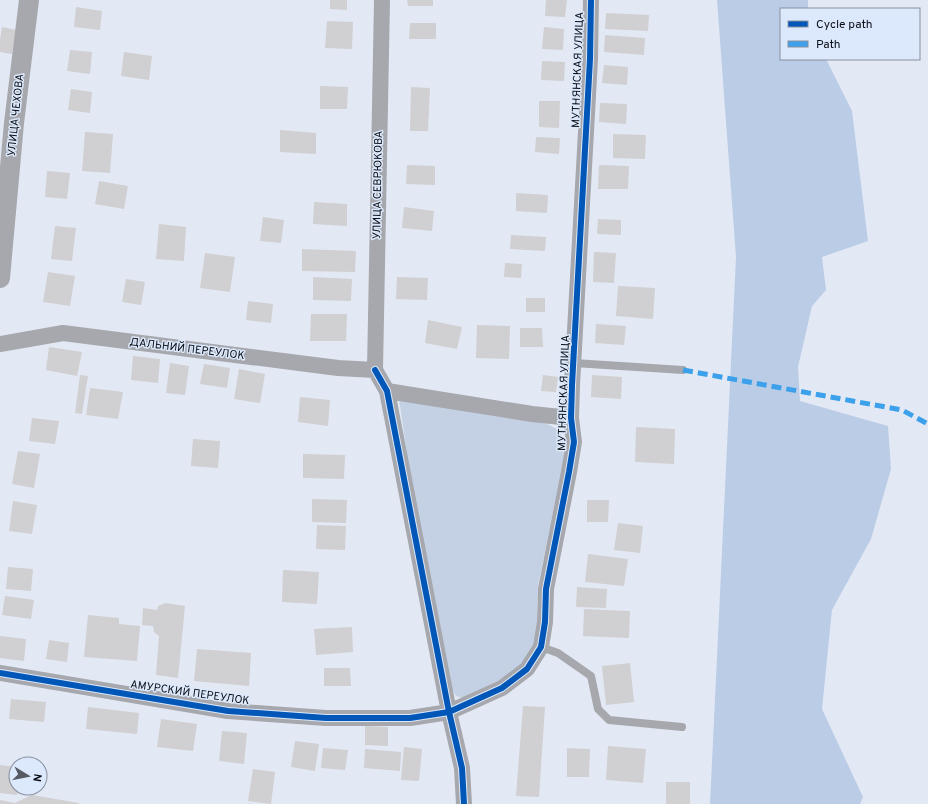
<svg xmlns="http://www.w3.org/2000/svg" width="928" height="804" viewBox="0 0 928 804" font-family="Overpass,sans-serif">
	<style>
		.green { fill: #c4d1e5 }
		.forest { fill: #bbcce6 }
		.building { fill: #d0cfd1 }
		.lines { fill: none; stroke-linecap: round; stroke-linejoin: round }
		.service { stroke: #a6a8ad; stroke-width: 8 }
		.minor { stroke: #a6a8ad; stroke-width: 16 }
		.tertiary { stroke: #a6a8ad; stroke-width: 20 }
		.quiet { stroke: #3ca1ea; stroke-width: 5; stroke-dasharray: 10 5; stroke-linecap: butt }
		.cycleway-casing { stroke: #dce8fb; stroke-width: 8 }
		.cycleway { stroke: #0057b8; stroke-width: 6 }
		.labels { text-anchor: middle; dominant-baseline: central; stroke-width: 3; stroke-linejoin: round; paint-order: stroke }
		.street-label { font-size: 11px; fill: #090d14; stroke: #dce8fb }
	</style>
	<rect width="100%" height="100%" fill="#e3e9f4"/>
	<path class="green" d="M399,399L545,423L559,430L563,441L564,459L538,585L537,610L538,628L536,647L512,675L463,698L456,696L450,685L413,495Z"/>
	<path class="forest" d="M717,0H808V9H781V59H826L852,111L868,241L822,257L826,290L812,306L798,367L800,401L888,426L891,469L871,539L832,610L822,709L863,797L860,804H710L736,257Z"/>
	<path class="building" d="M330,0H347V10L330,9Z
		M407,0H433V6H408Z
		M546,0H567L565,17L545,16Z
		M76,7L102,11L100,30L74,27Z
		M606,13L649,15L648,31L605,29Z
		M327,21L353,22L352,49L325,48Z
		M410,23H436V39H409Z
		M2,27L16,30L12,54L0,52V40Z
		M544,27L564,29L563,50L542,49Z
		M605,35L645,38L644,55L604,52Z
		M70,50L92,52L90,74L67,71Z
		M124,52L152,56L149,80L121,76Z
		M542,61L565,62L564,81L541,80Z
		M604,65L628,67L627,85L602,83Z
		M320,86L348,87L347,109H320Z
		M411,87L430,88L428,131H410Z
		M71,89L92,92L90,113L68,110Z
		M539,101H560L559,128L539,127Z
		M600,103L627,104L626,124L599,122Z
		M280,130L316,133V154L280,152Z
		M85,132L113,134L110,173L82,171Z
		M613,134L646,135L645,159L613,158Z
		M536,137L560,138L559,154L535,152Z
		M407,165L435,166V185L406,184Z
		M599,165L629,166L628,189H598Z
		M47,171L70,173L67,199L45,197Z
		M99,181L128,186L124,209L95,204Z
		M516,193L548,195L547,213L516,211Z
		M314,202L347,204V226L313,224Z
		M404,207L434,211L432,231L402,228Z
		M263,217L284,220L281,243L260,241Z
		M598,219L621,220V235L597,234Z
		M159,224L186,227L184,261L156,259Z
		M55,226L76,228L72,261L51,259Z
		M511,235L546,237L545,251L510,249Z
		M302,249L356,251L355,272L302,271Z
		M594,252L616,253L614,283L593,282Z
		M205,253L235,257L230,292L200,288Z
		M505,263L522,264L521,278L504,277Z
		M48,272L75,276L70,306L43,302Z
		M313,277L352,279L351,301L313,300Z
		M397,277L428,278L427,300L396,299Z
		M126,279L145,282L141,305L122,302Z
		M618,286L655,288L653,319L616,316Z
		M526,298H545V312H526Z
		M248,301L273,304L271,323L246,320Z
		M311,314H347L346,341H310Z
		M428,320L462,327L457,349L425,343Z
		M596,324L626,326L624,345L595,343Z
		M477,325L510,326L509,359L476,358Z
		M520,328H542L543,347H520Z
		M49,347L82,352L77,376L46,370Z
		M133,356L160,359L158,383L131,380Z
		M170,363L189,366L185,395L166,393Z
		M204,364L230,368L227,388L200,384Z
		M239,369L265,374L260,403L234,399Z
		M80,375L88,376L82,414L75,413Z
		M543,375L558,377L556,392L541,391Z
		M592,375L622,377L621,399L591,397Z
		M90,388L123,392L118,419L86,415Z
		M300,397L330,400L328,426L298,422Z
		M32,418L59,421L55,444L29,441Z
		M636,427L675,429L674,464L635,462Z
		M193,439L220,441L218,468L191,466Z
		M18,451L40,454L34,488L12,484Z
		M303,454L345,455L344,479L303,478Z
		M312,499L347,500L346,523L312,522Z
		M587,500H609L608,522H587Z
		M13,501L37,505L32,534L9,531Z
		M618,523L643,526L640,553L614,550Z
		M317,525L346,526L345,550L316,549Z
		M588,554L628,559L624,586L585,582Z
		M8,567L33,569L31,591L6,589Z
		M283,570L319,572L317,604L282,602Z
		M577,587L607,589L606,608L576,607Z
		M5,596L34,600L31,619L2,615Z
		M166,603L185,606L178,678L156,675L159,636L154,632L153,626L142,625L143,608L157,610L158,606Z
		M584,609L630,611L629,638L583,636Z
		M88,615L119,618V624L140,626L137,661L84,657Z
		M352,627L353,652L316,655L314,629Z
		M0,636L26,639L24,661L0,658Z
		M49,640L69,643L67,662L46,659Z
		M197,649L251,653L249,686L194,681Z
		M630,663L634,702L606,705L602,666Z
		M324,668H350L351,686H324Z
		M11,699L46,702L44,722L9,719Z
		M523,706L545,707L539,797L516,796Z
		M88,707L139,713L137,734L86,729Z
		M161,719L197,724L193,751L157,747Z
		M365,726L388,727V746L365,745Z
		M222,731L247,733L244,764L219,761Z
		M295,741L319,744L315,771L291,767Z
		M608,746L646,749L643,783L606,780Z
		M404,747L422,749L419,781L401,780Z
		M323,748L348,750L345,770L321,768Z
		M567,748L590,749L589,777H567Z
		M365,749L401,752L400,771L364,768Z
		M0,765L16,767V788H18L17,795L0,793Z
		M253,769L275,772L271,804L248,801Z
		M666,782H690V804H666Z
		M32,795L79,803L78,804H0V800L15,803Z"/>
	<g class="lines">
		<path class="service" d="M574,363L683,370
			M541,647L558,653L591,676L598,709L609,720L682,727"/>
		<path class="minor" d="M0,344L63,333L338,368L375,370
			M375,370L382,0
			M387,391L532,414L571,418
			M0,673L228,711L326,718H410L449,712L387,391L375,370
			M464,804L462,768L449,712L502,688L527,669L541,647L545,622L546,589L569,472L574,442L571,418L572,385L590,59L591,0"/>
		<path class="tertiary" d="M0,278L14,123L29,0"/>
		<path class="quiet" d="M683,370L902,410L928,424"/>
		<g class="cycleway-casing">
			<path id="cycleway" d="M0,673L228,711L326,718H410L449,712L387,391L375,370
				M464,804L462,768L449,712L502,688L527,669L541,647L545,622L546,589L569,472L574,442L571,418L572,385L590,59L591,0"/>
		</g>
		<use href="#cycleway" class="cycleway"/>
	</g>
	<g class="labels">
		<g class="street-label">
			<text transform="translate(578 70) rotate(-88)">МУТНЯНСКАЯ УЛИЦА</text>
			<text transform="translate(16 115) rotate(-84)">УЛИЦА ЧЕХОВА</text>
			<text transform="translate(378 185) rotate(-89)">УЛИЦА СЕВРЮКОВА</text>
			<text transform="translate(187 349) rotate(7)">ДАЛЬНИЙ ПЕРЕУЛОК</text>
			<text transform="translate(564 393) rotate(-88)">МУТНЯНСКАЯ УЛИЦА</text>
			<text transform="translate(190 693) rotate(8)">АМУРСКИЙ ПЕРЕУЛОК</text>
		</g>
	</g>
	<rect x="780" y="8" width="140" height="52" fill="#dce8fb" stroke="#88909f"/>
	<rect x="788" y="21" width="20" height="6" fill="#0057b8" stroke="#88909f"/>
	<text x="816" y="28" font-size="12" fill="#090d14">Cycle path</text>
	<rect x="788" y="41" width="20" height="6" fill="#3ca1ea" stroke="#88909f"/>
	<text x="816" y="48" font-size="12" fill="#090d14">Path</text>
	<g transform="translate(28 776) rotate(100)"><circle r="19" fill="#dce8fb" stroke="#88909f"/>
	<path d="M0-3L7 15L0 10L-7 15Z" fill="#555a62"/>
	<text y="-6" font-size="11" font-weight="bold" text-anchor="middle" fill="#090d14">N</text>
	</g>
</svg>
